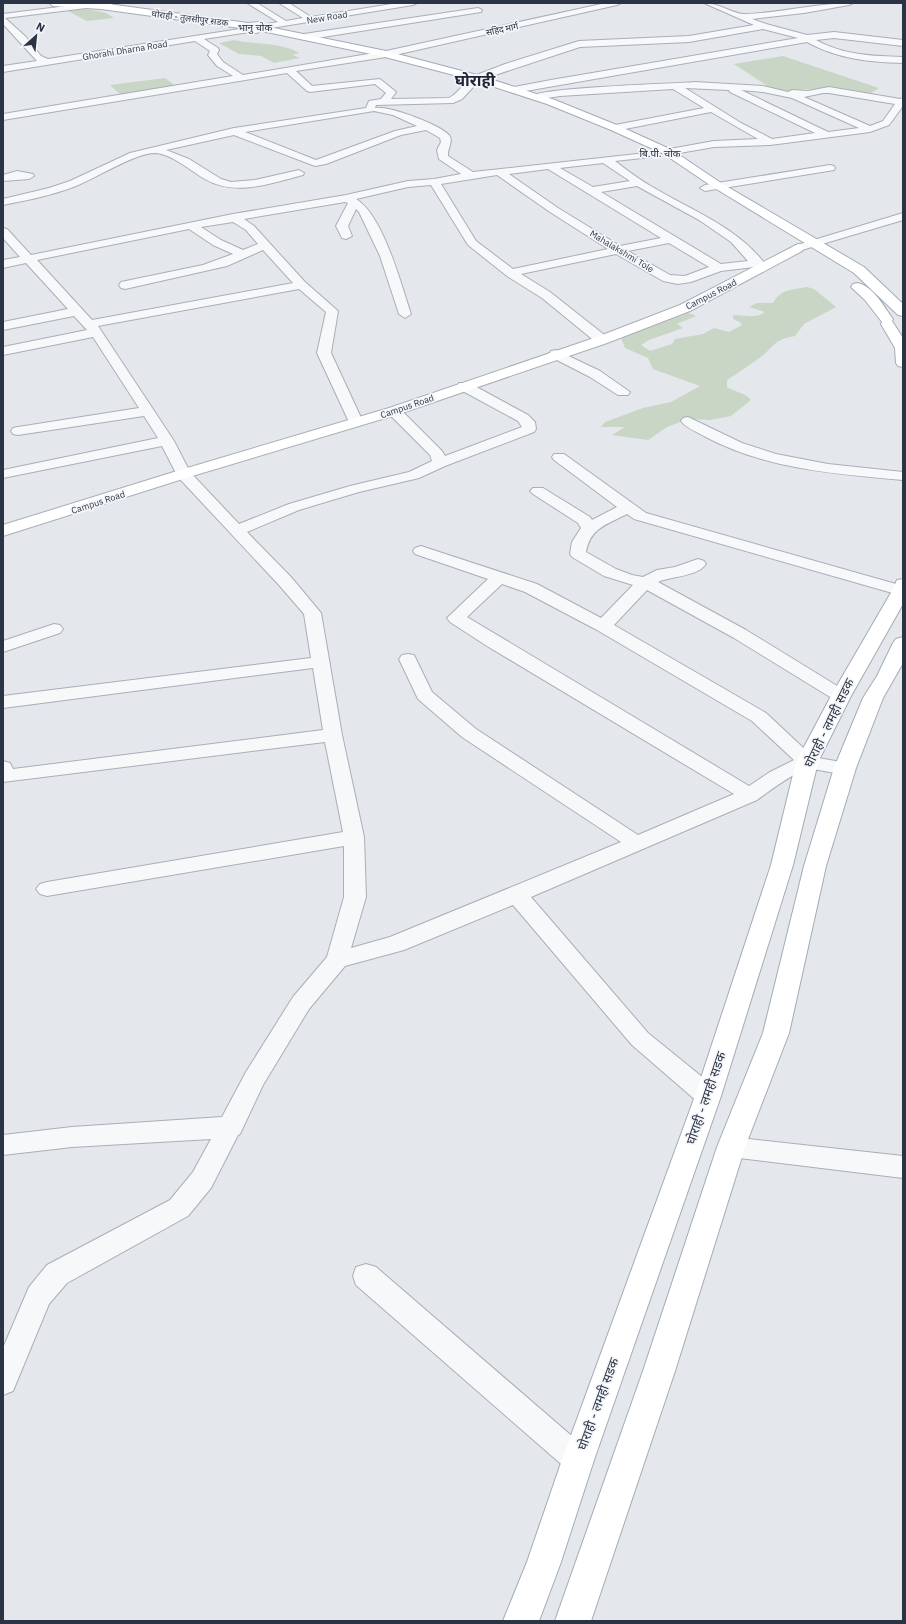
<svg xmlns="http://www.w3.org/2000/svg" width="906" height="1624" viewBox="0 0 906 1624" font-family="'IBM Plex Sans','Noto Sans Devanagari',sans-serif">
	<style>
		.green { fill: #c9d6c5 }
		.lines { fill: none; stroke-linecap: round; stroke-linejoin: round }
		.street-casing { stroke: #a9aeb7; stroke-width: 2 }
		.secondary-casing { stroke: #a9aeb7; stroke-width: 2 }
		.primary-casing { stroke: #a3abb8; stroke-width: 2 }
		.street { fill: #f7f8fa; fill-rule: evenodd }
		.secondary { fill: #fff; fill-rule: evenodd }
		.primary { fill: #fff; fill-rule: evenodd }
		.labels { text-anchor: middle; dominant-baseline: central; stroke-width: 3.5; stroke-linejoin: round; paint-order: stroke }
		.far-street-label { font-size: 9px; fill: #2b3445; stroke: #f4f6f9 }
		.far-neighbourhood-label { font-size: 10px; fill: #1d2536; stroke: #f4f6f9 }
		.near-street-label { font-size: 13px; fill: #2b3445; stroke: #f4f6f9 }
		.far-town-label { font-size: 16px; font-weight: bold; fill: #1d2536; stroke: #f4f6f9 }
	</style>
	<rect width="100%" height="100%" fill="#e4e7ec"/>
	<path class="green" d="M66,10C80,9 103,8 114,18L87,21Z
		M234,40C253,45 283,42 299,53L293,55L300,58L274,63L261,56L239,54L219,43Z
		M783,56L879,88L868,95L806,89L791,91L772,89L734,64Z
		M165,78L177,87L122,96L110,85Z
		M807,287L814,289L836,307L804,324L795,336C772,340 775,347 758,359C748,366 738,373 727,380V387C735,392 746,393 751,400L731,416L710,420L688,419L667,427L648,440L612,435L625,427H601L605,422L643,408L671,402L700,386L653,369L648,358L625,348L621,338L688,313L696,316L677,324L683,328L649,340L641,345L650,351L672,344L675,339L703,334L714,328L729,332L742,325L740,322L733,319V315C744,315 755,319 765,312L749,307L757,303H773C781,289 791,290 807,287Z"/>
	<g class="lines">
		<g class="street-casing">
			<path id="street" d="M91,3H115L111,5L5,18L26,37L41,56L48,59L246,28H249V32L204,39L218,48L219,50L217,54L223,62L243,75L386,51L606,3H621L617,5L386,57L296,71L312,86L380,79L396,92L391,99L449,98C458,94 464,81 473,79L474,76L505,64L579,41L689,36L754,25L704,3C720,3 734,15 745,14C781,13 817,3 853,3L849,5L804,13L752,19L766,24L807,35L834,32L903,40V46L834,38L816,40C843,55 872,56 903,57V63C869,62 838,59 807,42L514,93L509,90L514,87L551,80L798,38L763,29L689,42L580,47L477,81L476,84L462,99L453,103L376,105L375,108C389,105 440,125 449,135C454,141 447,149 448,156L473,172L655,152L656,154L651,157L615,161C628,171 641,181 656,189C695,212 741,229 768,268L762,272L754,267L721,271L691,282L678,284L663,281L616,254L521,274L550,292L607,337L608,340L607,343H597L542,298L507,276L468,245L431,185L408,187L356,199C383,215 401,284 411,314L405,318L399,314L380,256L359,212L356,209L348,226L352,236L346,239L342,238L336,226L348,203L345,202L244,219L254,226L305,282L338,311L331,353L363,422L361,425H351L349,422L317,353L326,312L299,289L98,326L174,441L190,472L239,524L289,504L350,486L409,472L432,461L430,455L389,414L387,411L389,408H399L442,451L445,456L522,427L518,421L459,389L457,386L459,383H469L528,415L535,422L536,429L534,432L445,466L419,478L359,492L299,510L247,532L291,577L321,613L342,735L364,837L366,897L351,948L390,937L621,842L462,737L418,699L399,659L402,655L408,654L414,655L432,692L476,729L638,835L734,794L487,646L450,622L447,618L488,579L415,554L413,551L415,548L421,546L427,548L537,584L601,618L633,585L604,576L572,557L570,554L572,542L581,528L578,523L533,494L530,491L533,488H543L590,517L592,520L617,507L554,460L552,457L554,454H564L646,513L903,586V596L634,519L627,514C608,524 590,528 586,552L616,569L632,575L643,577L657,570L675,567L698,559L704,561L706,564C697,577 671,576 658,582L746,630L847,692L850,696L847,700L841,702L835,700L734,638L647,590L614,625L766,713L813,757L852,764L855,768L852,772C839,776 825,770 811,769C799,768 768,792 757,800L531,897L648,1033L717,1089L720,1096L717,1103L708,1106L699,1103L632,1045L513,905L404,950L345,966L309,1009L263,1085L240,1134L238,1135L211,1188L188,1216L67,1283L49,1304L13,1391L3,1395V1348L29,1287L47,1265L170,1200L193,1172L211,1139L72,1147L3,1155V1135L72,1127L222,1117L246,1072L293,997L327,957L344,897V846L47,896L40,894L36,889L40,884L47,882L343,832L325,742L3,782V761L10,763L13,769L323,730L313,668L3,708V696L311,658L304,614L279,585L178,477L162,446L3,478V470L158,438L144,416L18,435L13,434L11,431L13,428L18,427L139,408L93,337L3,355V347L87,330L74,316L3,330V322L68,309L26,263L3,268V260L20,257L3,238V228L7,229L31,255L233,214L346,195L408,181L434,179L461,174L439,159L437,150L441,142L440,138L426,130L401,135L326,164L315,166L234,135L166,150L189,159L221,179L231,182L255,180L299,170L304,173L303,175C272,183 235,197 205,179C191,171 172,154 155,153C135,153 96,178 76,186C53,195 28,200 3,205V199L49,188L70,181L130,153L234,128L366,108L369,101L381,99L386,93L375,84L310,92L307,91L287,73L3,120V114L233,76L217,66L208,55L210,51L195,41L3,72V66L37,61L3,24V14ZM374,111L393,115L417,126L395,131L316,160L245,132ZM603,163L630,181L593,187L560,168ZM548,169L661,238L620,246L558,208L509,174ZM497,175L550,212L608,249L513,269L476,241L441,184ZM637,186L699,220L731,242L748,261L721,264L601,192ZM233,222L246,230L258,244L243,250L221,240L201,227ZM189,229L213,245L233,254L203,265L121,282L119,285L121,288L125,289L227,266L263,250L293,283L92,320L37,260ZM669,243L709,267L685,276L670,275L628,251ZM502,584L525,592L597,630L752,721L794,760L770,772L749,786L467,617Z
				M247,3H257L286,21L303,18L279,3H289L311,17L398,3H417L413,5L265,29H262V25L278,22Z
				M478,8L482,10L481,12L304,40L300,37L304,34Z
				M695,82L763,86L788,92L792,90L808,91L829,87L900,99L903,98V106L889,125L870,132L770,145L714,147L668,155L663,152L664,150L714,141L758,139L711,112L615,131L610,128L615,125L704,108L673,89L560,96L535,100L530,97C540,87 672,84 695,82ZM685,88L729,90L730,92L815,133L772,139L741,123ZM741,90L763,92L792,98L859,128L828,132ZM823,93H829L895,104L883,121L870,126L804,97Z
				M830,165L834,166L835,168L834,170L705,191L700,188L705,185Z
				M17,171L33,174L34,176L29,179L3,181V175Z
				M903,213V220L802,250L798,251L792,248L794,246Z
				M556,350L600,371L630,392L628,395H618L590,377L551,357L549,354L551,351Z
				M688,417L742,443L776,454L828,464L903,472V480C835,474 765,469 704,436C697,432 686,428 681,421L683,418Z
				M54,624L60,625L63,629L60,633L3,652V641Z
				M731,1137L903,1156V1178L731,1157L722,1154L718,1147L722,1140Z
				M366,1264L376,1267L588,1450L593,1460L588,1470L578,1475L568,1470L356,1285L353,1276L356,1267Z"/>
		</g>
		<g class="secondary-casing">
			<path id="secondary" d="M798,244L802,245L804,248L802,251L690,311L607,343L399,414L189,477L3,536V525L177,471L389,408L597,337L680,305Z"/>
		</g>
		<g class="primary-casing">
			<path id="primary" d="M49,3H101L248,23L258,22L268,25L269,27L386,51L481,76L555,100L619,126L672,150L721,183L864,267L903,304V316L898,315L854,273L713,187L664,154L611,130L547,104L473,80L385,57L262,31L256,33L241,30L240,28L101,9L53,6Z
				M858,283C874,287 884,307 893,319L892,321L903,338V367L898,366L896,363L895,348L881,324L882,322L865,300L851,287L853,284Z
				M903,579V604L851,696L818,762L793,865L721,1096L594,1460L561,1562L539,1621H503L527,1562L562,1460L695,1096L771,865L796,762L831,696L892,591L897,580Z
				M903,637V663L883,698L856,768L826,866L789,1033L745,1147L675,1371L591,1621H555L643,1371L717,1147L763,1033L804,866L834,768L863,698L877,676L893,643L896,639Z"/>
		</g>
		<use href="#street" class="street"/>
		<use href="#secondary" class="secondary"/>
		<use href="#primary" class="primary"/>
	</g>
	<g class="labels">
		<g class="far-street-label">
			<text transform="translate(327 17) rotate(-9)">New Road</text>
			<text transform="translate(190 18) rotate(7)">घोराही - तुलसीपुर सडक</text>
			<text transform="translate(502 29) rotate(-12)">सहिद मार्ग</text>
			<text transform="translate(125 50) rotate(-9)">Ghorahi Dharna Road</text>
			<text transform="translate(622 251) rotate(31)">Mahalakshmi Tole</text>
			<text transform="translate(711 294) rotate(-27)">Campus Road</text>
			<text transform="translate(407 406) rotate(-19)">Campus Road</text>
			<text transform="translate(98 502) rotate(-18)">Campus Road</text>
		</g>
		<g class="far-neighbourhood-label">
			<text x="255" y="27">भानु चोक</text>
			<text x="660" y="153">बि.पी. चोक</text>
		</g>
		<g class="near-street-label">
			<text transform="translate(829 723) rotate(-64)">घोराही - लमही सडक</text>
			<text transform="translate(706 1098) rotate(-71)">घोराही - लमही सडक</text>
			<text transform="translate(598 1404) rotate(-70)">घोराही - लमही सडक</text>
		</g>
		<g class="far-town-label">
			<text x="475" y="80">घोराही</text>
		</g>
	</g>
	<rect width="906" height="1624" fill="none" stroke="#2b3445" stroke-width="8"/>
	<g transform="translate(36 36) rotate(27)" stroke="#f4f6f9" stroke-width="3" paint-order="stroke">
	<path d="M0-3L7 15L0 10L-7 15Z" fill="#2b3445"/>
	<text y="-6" font-size="11" font-weight="bold" text-anchor="middle" fill="#2b3445">N</text>
	</g>
</svg>
